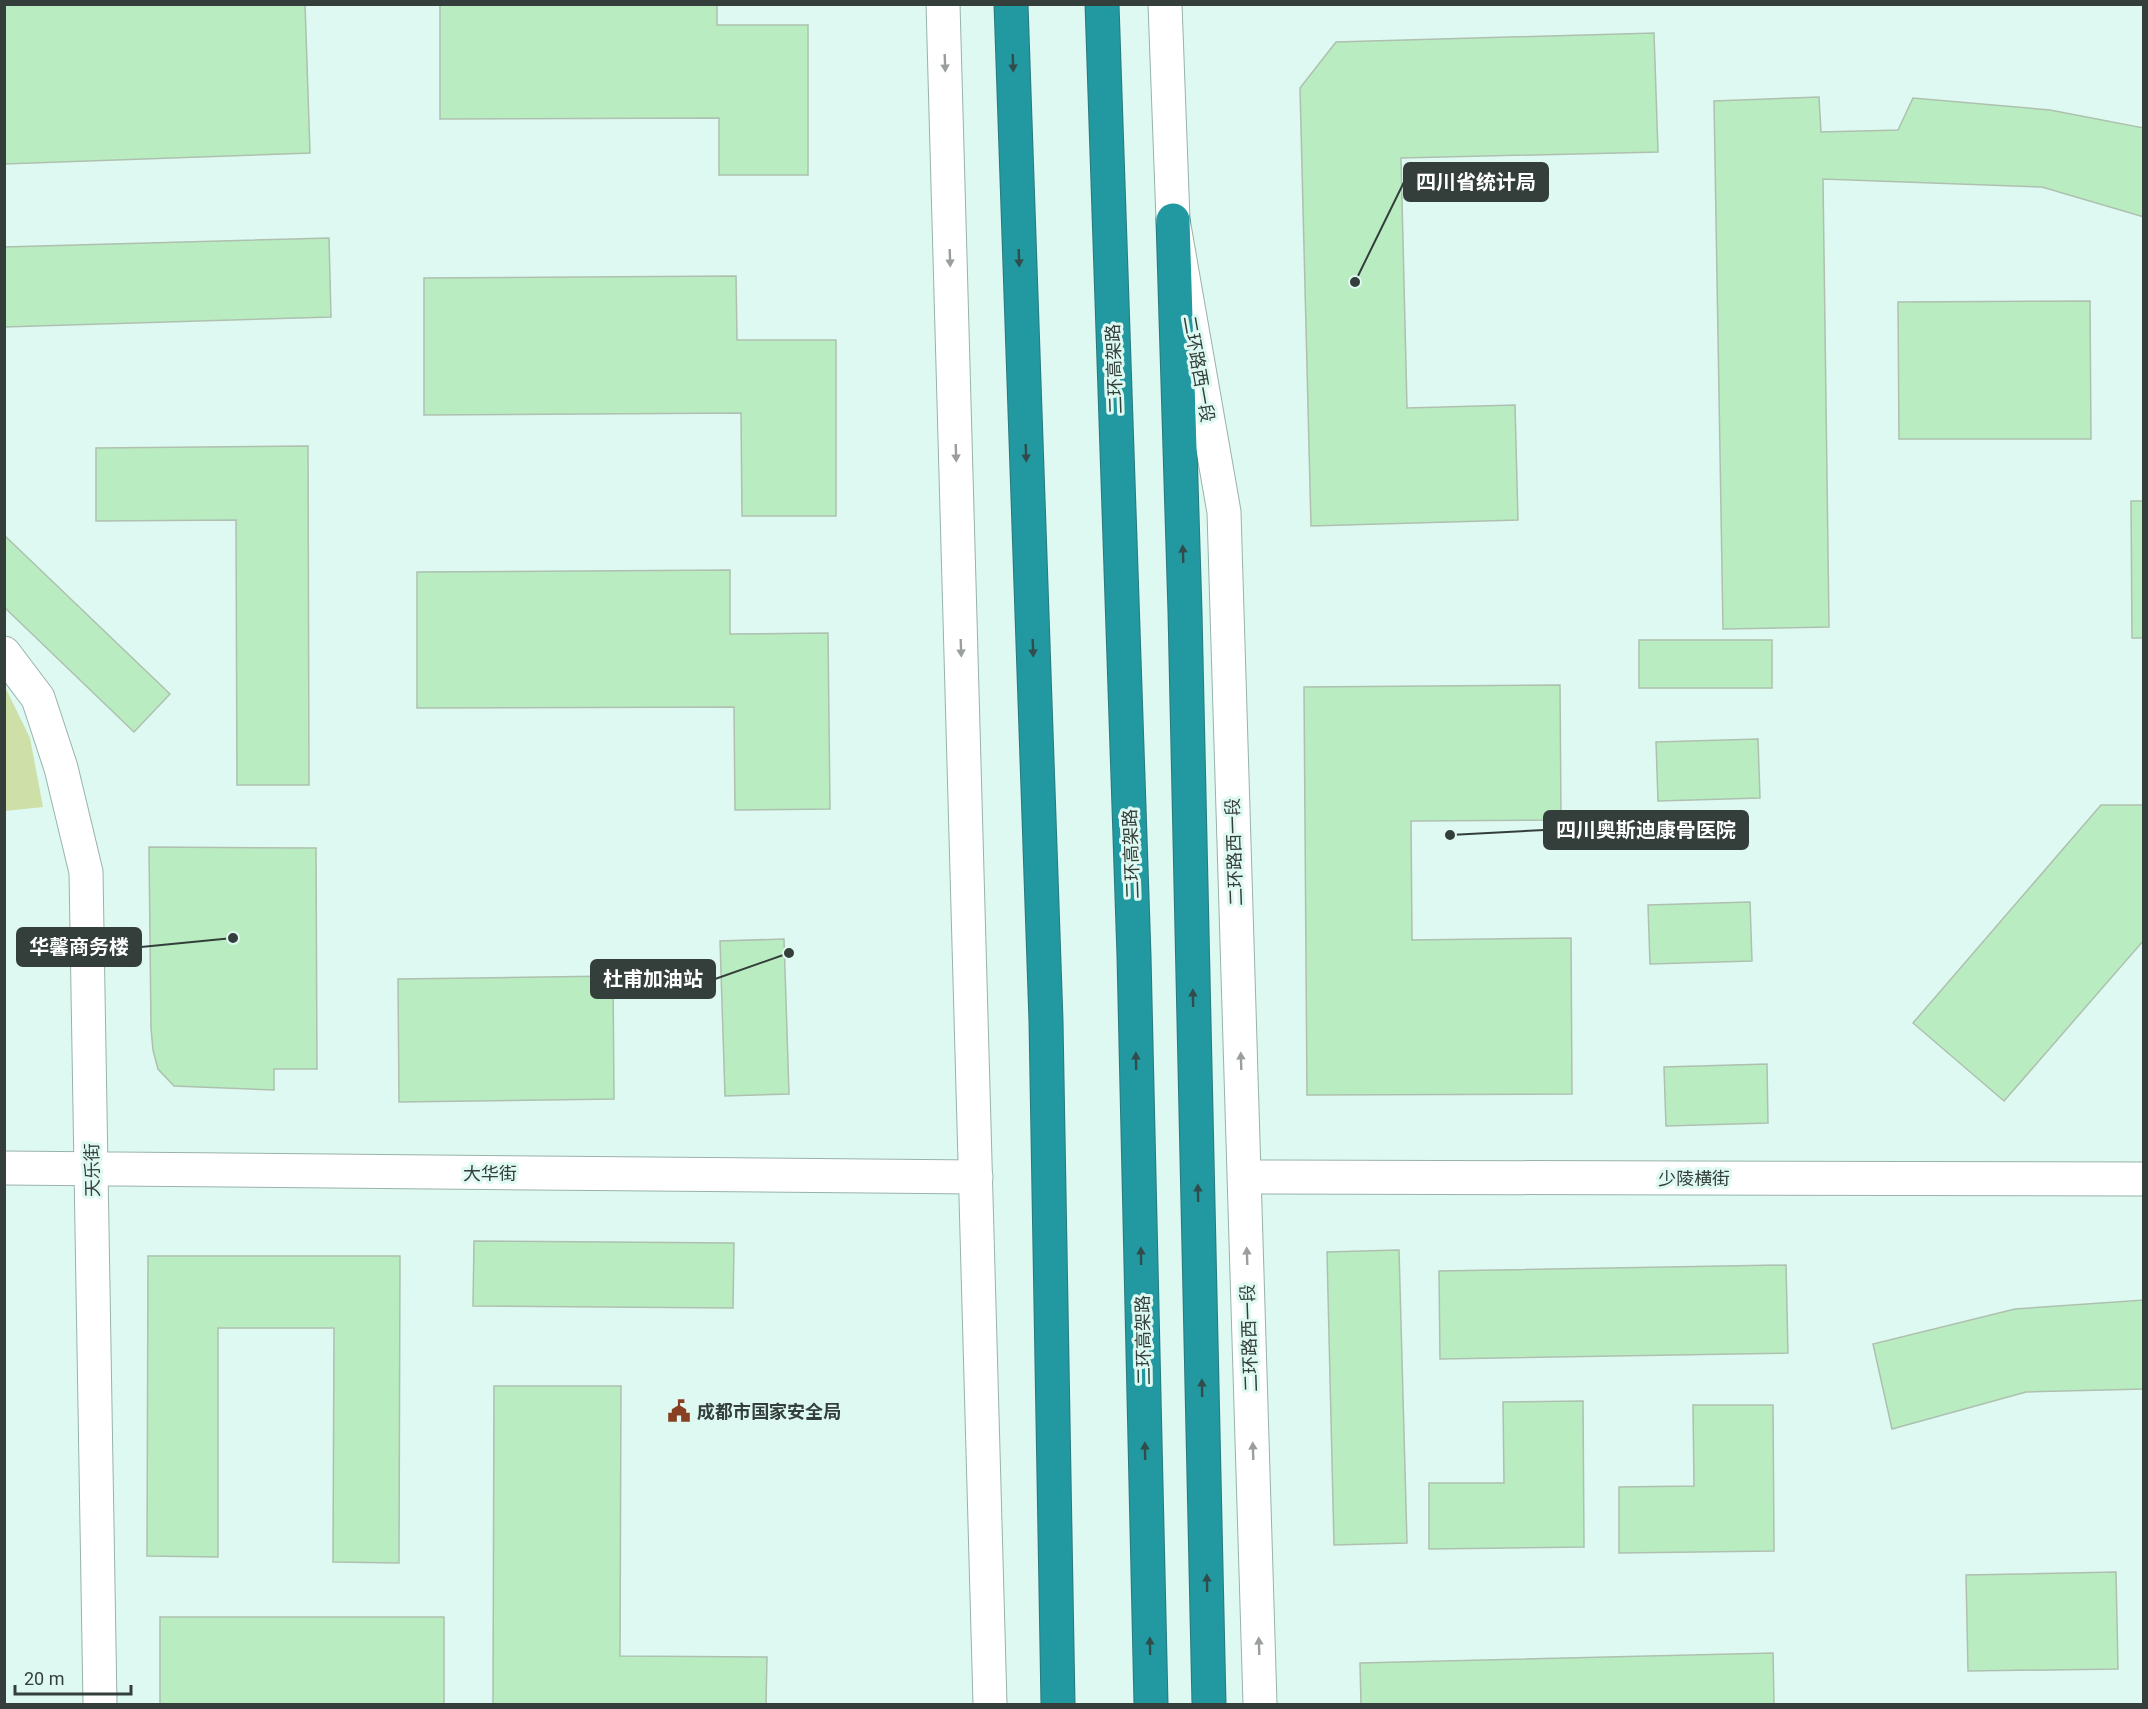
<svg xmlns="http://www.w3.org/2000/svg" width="2148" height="1709" viewBox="0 0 2148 1709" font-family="Roboto,'Noto Sans SC',sans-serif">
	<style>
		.green { fill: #cedfa7 }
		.building { fill: #baecc1; stroke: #aec0b0; stroke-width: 1.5 }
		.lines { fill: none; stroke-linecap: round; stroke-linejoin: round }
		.street-casing { stroke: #99b2ab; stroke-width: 35 }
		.secondary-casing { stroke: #99b2ab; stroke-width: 35 }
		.highway-casing { stroke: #287a7e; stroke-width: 35 }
		.street { stroke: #fff; stroke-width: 33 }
		.secondary { stroke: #fff; stroke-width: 33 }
		.highway { stroke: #2299a1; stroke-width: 33 }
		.oneway { fill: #9a9f9e }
		.oneway2 { fill: #314c4b }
		.labels { text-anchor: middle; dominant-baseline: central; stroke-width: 6; stroke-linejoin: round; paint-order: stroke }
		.street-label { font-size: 18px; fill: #343f3c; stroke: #def9f1 }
		.poi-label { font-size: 18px; font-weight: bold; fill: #343f3c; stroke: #def9f1; text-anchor: start }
		.leader { fill: none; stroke: #343f3c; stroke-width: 2 }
		.callout-dot { fill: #343f3c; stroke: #def9f1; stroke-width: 2 }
		.callout { fill: #343f3c; stroke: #343f3c; stroke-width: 2 }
		.callout-label { font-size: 20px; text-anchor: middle; font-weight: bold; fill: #fff }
	</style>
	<rect width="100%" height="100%" fill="#def9f1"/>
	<path class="green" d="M4,685L30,738L43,807L5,811Z"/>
	<path class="building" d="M4,4H305L310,153L4,164Z
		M440,4H717V25H808V175H719V118L440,119Z
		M1654,33L1658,152L1401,158L1407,408L1515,405L1518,520L1311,526L1300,88L1336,42Z
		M1819,97L1821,132L1898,130L1913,98L2050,110L2144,128V217L2042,187L1823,179L1829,627L1723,629L1714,101Z
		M329,238L331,317L4,327V247Z
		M736,276L737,340H836V516H742L741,413L424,415V278Z
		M2090,301L2091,439H1899L1898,302Z
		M308,446L309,785H237L236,520L96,521V448Z
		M2131,501H2144V638H2132Z
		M4,535L170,694L134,732L4,607Z
		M730,570V634L828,633L830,809L735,810L734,707L417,708V572Z
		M1639,640H1772V688H1639Z
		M1560,685L1561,820L1411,821L1412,940L1571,938L1572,1094L1307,1095L1304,687Z
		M1758,739L1760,798L1658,801L1656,742Z
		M2101,805H2144V940L2004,1101L1913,1023Z
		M149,847L316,848L317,1069H274V1090L174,1086L158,1069L153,1050L151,1028Z
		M1750,902L1752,961L1650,964L1648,905Z
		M784,939L789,1094L725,1096L720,941Z
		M613,976L614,1099L399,1102L398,979Z
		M1767,1064L1768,1123L1666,1126L1664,1067Z
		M474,1241L734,1243L733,1308L473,1306Z
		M1399,1250L1407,1543L1334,1545L1327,1252Z
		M148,1256H400L399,1563L333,1562L334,1328H218V1557L147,1556Z
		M1786,1265L1788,1353L1440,1359L1439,1271Z
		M2144,1300V1389L2026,1392L1892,1429L1873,1344L2015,1309Z
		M494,1386H621L620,1656L767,1657L766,1704H493Z
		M1583,1401L1584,1547L1429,1549V1483H1504L1503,1402Z
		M1693,1405H1773L1774,1551L1619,1553V1487L1694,1486Z
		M2116,1572L2118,1669L1968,1671L1966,1575Z
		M160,1617H444V1704H160Z
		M1773,1653L1774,1704H1361L1360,1663Z"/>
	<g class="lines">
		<g class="street-casing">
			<path id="street" d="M4,653L38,698L61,768L86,872L100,1704
				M4,1168L976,1177
				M1245,1177L2144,1179"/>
		</g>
		<g class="secondary-casing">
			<path id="secondary" d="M943,4L990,1704
				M1165,4L1173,220L1224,512L1260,1704"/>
		</g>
		<g class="highway-casing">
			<path id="highway" d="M1011,4L1046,1021L1058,1704
				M1102,4L1134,956L1151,1704
				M1173,220L1185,612L1209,1704"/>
		</g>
		<use href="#street" class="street"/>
		<use href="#secondary" class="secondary"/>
		<use href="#highway" class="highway"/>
	</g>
	<defs><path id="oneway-solid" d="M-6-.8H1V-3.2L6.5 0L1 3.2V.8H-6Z" transform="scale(1.5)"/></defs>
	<g class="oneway">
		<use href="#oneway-solid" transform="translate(945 63) rotate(88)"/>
		<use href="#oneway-solid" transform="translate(950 258) rotate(88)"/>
		<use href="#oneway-solid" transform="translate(956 453) rotate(88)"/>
		<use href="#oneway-solid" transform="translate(961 648) rotate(88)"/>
		<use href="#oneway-solid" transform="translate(1241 1061) rotate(-92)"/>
		<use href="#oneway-solid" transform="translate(1247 1256) rotate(-92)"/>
		<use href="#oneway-solid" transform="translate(1253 1451) rotate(-92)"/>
		<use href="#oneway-solid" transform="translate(1259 1646) rotate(-92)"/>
	</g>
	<g class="oneway2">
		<use href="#oneway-solid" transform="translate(1013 63) rotate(88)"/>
		<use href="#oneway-solid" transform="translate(1019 258) rotate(88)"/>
		<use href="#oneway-solid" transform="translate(1026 453) rotate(88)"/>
		<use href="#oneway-solid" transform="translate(1183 554) rotate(-92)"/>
		<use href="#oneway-solid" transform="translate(1033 648) rotate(88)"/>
		<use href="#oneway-solid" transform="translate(1193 998) rotate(-91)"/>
		<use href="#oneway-solid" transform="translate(1136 1061) rotate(-91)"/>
		<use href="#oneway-solid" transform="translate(1198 1193) rotate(-91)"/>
		<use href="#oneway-solid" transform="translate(1141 1256) rotate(-91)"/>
		<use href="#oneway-solid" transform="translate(1202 1388) rotate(-91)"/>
		<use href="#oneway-solid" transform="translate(1145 1451) rotate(-91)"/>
		<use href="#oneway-solid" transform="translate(1207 1583) rotate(-91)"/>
		<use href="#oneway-solid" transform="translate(1150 1646) rotate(-91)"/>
	</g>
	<defs>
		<g id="civic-bare" transform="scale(1.8)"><path d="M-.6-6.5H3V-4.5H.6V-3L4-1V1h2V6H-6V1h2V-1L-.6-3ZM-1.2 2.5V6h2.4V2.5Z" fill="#883f22" stroke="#def9f1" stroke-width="2.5" paint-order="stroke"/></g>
	</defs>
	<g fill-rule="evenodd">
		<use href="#civic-bare" x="679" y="1411"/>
	</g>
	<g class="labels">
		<g class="street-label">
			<text transform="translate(1114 369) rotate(-92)">二环高架路</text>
			<text transform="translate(1199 369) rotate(80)">二环路西一段</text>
			<text transform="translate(1234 852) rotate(-92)">二环路西一段</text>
			<text transform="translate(1131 854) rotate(-92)">二环高架路</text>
			<text transform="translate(92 1170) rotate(-91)">天乐街</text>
			<text x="490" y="1173">大华街</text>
			<text x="1694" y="1178">少陵横街</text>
			<text transform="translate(1249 1338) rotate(-92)">二环路西一段</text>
			<text transform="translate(1143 1340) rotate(-91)">二环高架路</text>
		</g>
		<g class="poi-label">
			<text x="697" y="1411">成都市国家安全局</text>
		</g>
	</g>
	<path class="leader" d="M1355 282L1404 182M1450 835L1544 830M233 938L141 947M789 953L715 979"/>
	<g class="callout-dot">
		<circle cx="1355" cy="282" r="6"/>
		<circle cx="1450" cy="835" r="6"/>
		<circle cx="233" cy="938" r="6"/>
		<circle cx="789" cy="953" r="6"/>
	</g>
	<g class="callout">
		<rect x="1404" y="163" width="144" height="38" rx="6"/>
		<rect x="1544" y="811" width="204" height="38" rx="6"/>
		<rect x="17" y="928" width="124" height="38" rx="6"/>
		<rect x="591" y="960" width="124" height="38" rx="6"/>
	</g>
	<g class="callout-label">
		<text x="1476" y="189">四川省统计局</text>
		<text x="1646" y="837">四川奥斯迪康骨医院</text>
		<text x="79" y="954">华馨商务楼</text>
		<text x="653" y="986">杜甫加油站</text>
	</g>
	<rect width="2148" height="1709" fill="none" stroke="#343f3c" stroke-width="12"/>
	<path d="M15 1685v9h116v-9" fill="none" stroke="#343f3c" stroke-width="3"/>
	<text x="24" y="1685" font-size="18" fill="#343f3c" stroke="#def9f1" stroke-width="4.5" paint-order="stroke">20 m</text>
</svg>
